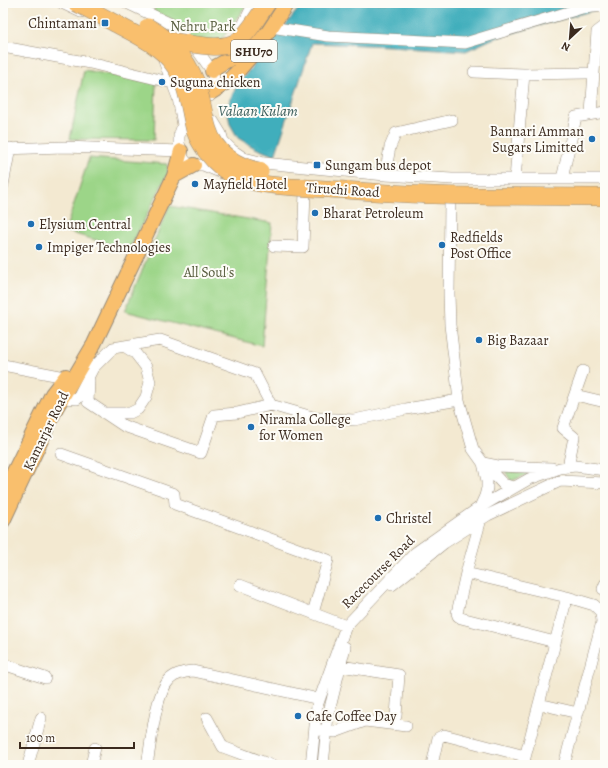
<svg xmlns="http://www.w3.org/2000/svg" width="608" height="768" viewBox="0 0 608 768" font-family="Alegreya,serif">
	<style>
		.green { fill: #9cd588; stroke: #6c8053 }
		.water { fill: #40aebc; stroke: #3e6c6d }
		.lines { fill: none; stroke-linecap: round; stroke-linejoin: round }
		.minor-casing { stroke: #978a78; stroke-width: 12 }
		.major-casing { stroke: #978a78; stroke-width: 16 }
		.minor { stroke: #fff; stroke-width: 11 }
		.major { stroke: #f9bf6d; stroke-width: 14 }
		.highway-bridge-casing { stroke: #978a78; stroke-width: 18; stroke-linecap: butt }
		.highway-bridge { stroke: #f9bf6d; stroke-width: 17 }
		.poi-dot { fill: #1f6fb2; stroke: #fdfcf7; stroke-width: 1.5 }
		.labels { text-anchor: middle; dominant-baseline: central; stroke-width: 4; stroke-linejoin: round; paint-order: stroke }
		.shield { fill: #fdfcf7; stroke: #75695f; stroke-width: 1 }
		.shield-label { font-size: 13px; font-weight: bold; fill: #3b2a1e }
		.poi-label { font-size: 14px; fill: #3b2a1e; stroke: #fdfcf7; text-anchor: start }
		.park-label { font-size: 14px; fill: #585d3e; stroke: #fdfcf7 }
		.street-label { font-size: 14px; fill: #3b2a1e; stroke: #fdfcf7 }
		.water-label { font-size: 15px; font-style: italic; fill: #3d5f5d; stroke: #fdfcf7 }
	</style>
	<rect width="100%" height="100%" fill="#fdfcf7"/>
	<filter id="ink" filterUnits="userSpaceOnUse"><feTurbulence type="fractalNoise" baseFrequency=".025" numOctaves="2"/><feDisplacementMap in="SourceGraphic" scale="8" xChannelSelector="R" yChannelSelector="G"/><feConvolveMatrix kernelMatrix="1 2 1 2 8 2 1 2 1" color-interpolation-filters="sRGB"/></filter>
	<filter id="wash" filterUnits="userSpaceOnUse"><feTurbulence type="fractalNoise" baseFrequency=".012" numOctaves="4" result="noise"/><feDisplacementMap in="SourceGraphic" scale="16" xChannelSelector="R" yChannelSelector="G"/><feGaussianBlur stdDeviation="0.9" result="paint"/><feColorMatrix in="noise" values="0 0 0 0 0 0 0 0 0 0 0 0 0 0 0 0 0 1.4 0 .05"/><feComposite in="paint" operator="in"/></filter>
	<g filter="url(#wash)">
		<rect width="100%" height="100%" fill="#f3e9d1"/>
		<path class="green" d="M155,3H248L213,51L187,41L153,18Z
			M84,70L156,83L154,140L70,139Z
			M89,158L167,164L168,173L129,250L65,231Z
			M169,206L272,223L262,346L125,311Z
			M505,471L531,473L511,481Z"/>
		<path class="water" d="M303,3H605V7L492,39L466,51L391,46L312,43L275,156L255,148L238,138L230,124L227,107L237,85Z"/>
	</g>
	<g filter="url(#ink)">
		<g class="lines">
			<g class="minor-casing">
				<path id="minor" d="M62,3L81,12
					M127,3L171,24L198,51L212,71L215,82L210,96
					M271,27L328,36L465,43L582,8L605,6
					M240,31L254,3
					M3,47L90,63L173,83
					M164,61L178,98L183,125L179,136V143L183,158L187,163L194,165H203L222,173
					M474,72L524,74
					M591,113L597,32L605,26
					M204,118L213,121L221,134L223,141L232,150L244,158L264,163L385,175L452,179H605
					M3,149L64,147L181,151
					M385,175L390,147L396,133L452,120
					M515,179L524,74L587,73
					M562,179L576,117L605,112
					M3,185L10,148
					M450,201L449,294L450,325L459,400L473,449L483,463L487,481V488L485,496L480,507L481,519L466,573L457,613L458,616L461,618L555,642
					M274,246L303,247L305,192
					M3,365L65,377
					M89,380L88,402L124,426L201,453L214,415L237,413L271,405
					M575,395L605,402
					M62,398L77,399L93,368L113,348L160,340L255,374L271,405L316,418L354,420L406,409L459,400
					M104,413H130L138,409L146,397L150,382L146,367L135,353L124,346
					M61,454L174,494L175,504L328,560L313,613
					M483,463L498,466L552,468
					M485,465L503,484L513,487
					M568,467L574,437L563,428L583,371
					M466,573L567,597L594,605L601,612L602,622L564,765
					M240,585L346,626
					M392,585L444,543L488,515L560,481L605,483
					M603,589L605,584
					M3,664L45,678
					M334,665L399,675L396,716
					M539,704L578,713
					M207,718L223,747L271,765
					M319,730L335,732L365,721L406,726
					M28,765L41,718
					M91,765L95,748
					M147,765C151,744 155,693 170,679C176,673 185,672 193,671L319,699
					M311,765L317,706L346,626L415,553L480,507L529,479L560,468L575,466L605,470
					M323,765L328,716L345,647
					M432,765L438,738L444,735L525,756
					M523,765L567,597"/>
			</g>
			<g class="major-casing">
				<path id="major" d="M212,71L217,66L237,55L255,32
					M212,92C243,75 268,32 287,3
					M181,151L174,176L194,165
					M3,494L52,394L66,376
					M3,521L56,408L94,344L174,176"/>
			</g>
			<use href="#minor" class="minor"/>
			<use href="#major" class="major"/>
			<g class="highway-bridge-casing">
				<path id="highway-bridge" d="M76,3C91,10 105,18 120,26C145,39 168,50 181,77C189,94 190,113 195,131C200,145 211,159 222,168C246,188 298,187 328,189C363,191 398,194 434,195C491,197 548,196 605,197
					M148,27C170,39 186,58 196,82C202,97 203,113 208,129C215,153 237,167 260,171
					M168,41C187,42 220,52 236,42C248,35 259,15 267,3"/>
			</g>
			<use href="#highway-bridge" class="highway-bridge"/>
		</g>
	</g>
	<g class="poi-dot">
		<rect x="101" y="19" width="8" height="8" rx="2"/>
		<circle cx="162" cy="82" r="4"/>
		<circle cx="592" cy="139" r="4"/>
		<rect x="313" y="161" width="8" height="8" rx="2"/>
		<circle cx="195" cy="184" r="4"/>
		<circle cx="315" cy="213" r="4"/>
		<circle cx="31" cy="224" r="4"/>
		<circle cx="442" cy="245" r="4"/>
		<circle cx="39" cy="247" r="4"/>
		<circle cx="479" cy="340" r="4"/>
		<circle cx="251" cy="427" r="4"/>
		<circle cx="378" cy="518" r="4"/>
		<circle cx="298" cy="716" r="4"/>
	</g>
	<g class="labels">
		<rect class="shield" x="231" y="40" width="46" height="22" rx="3"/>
		<g class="shield-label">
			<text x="254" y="51">SHU70</text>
		</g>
		<g class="poi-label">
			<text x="97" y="23" text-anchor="end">Chintamani</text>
			<text x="170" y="82">Suguna chicken</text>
			<text x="584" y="131" text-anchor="end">Bannari Amman<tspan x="584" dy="16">Sugars Limitted</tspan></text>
			<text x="325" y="165">Sungam bus depot</text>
			<text x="203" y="184">Mayfield Hotel</text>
			<text x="323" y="213">Bharat Petroleum</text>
			<text x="39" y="224">Elysium Central</text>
			<text x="450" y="237">Redfields<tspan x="450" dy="16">Post Office</tspan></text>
			<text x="47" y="247">Impiger Technologies</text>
			<text x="487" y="340">Big Bazaar</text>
			<text x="259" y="419">Niramla College<tspan x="259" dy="16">for Women</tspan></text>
			<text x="386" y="518">Christel</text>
			<text x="306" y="716">Cafe Coffee Day</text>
		</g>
		<g class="park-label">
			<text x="203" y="26">Nehru Park</text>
			<text x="209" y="272">All Soul's</text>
		</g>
		<g class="street-label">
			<text transform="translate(343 190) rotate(4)">Tiruchi Road</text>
			<text transform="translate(46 431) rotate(-64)">Kamarjar Road</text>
			<text transform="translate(378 572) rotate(-45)">Racecourse Road</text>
		</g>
		<g class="water-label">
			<text x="258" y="111">Valaan Kulam</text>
		</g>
	</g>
	<rect width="608" height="768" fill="none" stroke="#fdfcf7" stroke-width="16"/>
	<g transform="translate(570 38) rotate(206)" stroke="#fdfcf7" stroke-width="3" paint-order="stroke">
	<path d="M0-3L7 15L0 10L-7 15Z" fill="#3b2a1e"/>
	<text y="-6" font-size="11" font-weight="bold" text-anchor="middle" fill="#3b2a1e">N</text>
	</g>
	<path d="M20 742v6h114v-6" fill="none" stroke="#3b2a1e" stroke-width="2"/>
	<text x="26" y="742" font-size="12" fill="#3b2a1e" stroke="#fdfcf7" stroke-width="3" paint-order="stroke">100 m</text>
</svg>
